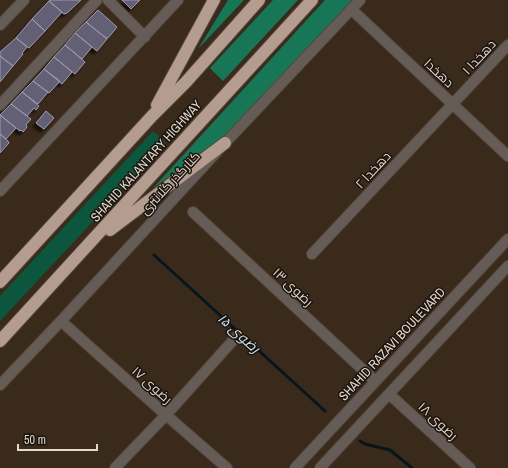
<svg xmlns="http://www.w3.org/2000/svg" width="508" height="468" viewBox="0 0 508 468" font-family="'Archivo Narrow',Cairo,sans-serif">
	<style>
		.green { fill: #0c563d }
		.forest { fill: #177656 }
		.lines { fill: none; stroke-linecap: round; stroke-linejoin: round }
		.stream { stroke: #07151c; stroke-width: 3 }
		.building { fill: #635f74; stroke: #9e9ab1; filter: url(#shadow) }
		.minor-casing { stroke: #544638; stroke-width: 12 }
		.highway-casing { stroke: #544638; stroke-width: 14 }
		.minor { stroke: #665c57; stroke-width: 10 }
		.highway { stroke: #b49c90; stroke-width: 12 }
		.labels { text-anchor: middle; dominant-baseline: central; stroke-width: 3; stroke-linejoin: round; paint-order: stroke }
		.street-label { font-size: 13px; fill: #e2d8cf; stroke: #1b140d }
		.water-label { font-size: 14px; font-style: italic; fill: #cee5f2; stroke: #1b140d }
	</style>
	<defs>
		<filter id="shadow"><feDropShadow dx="-3.5" dy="3.5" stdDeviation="1" flood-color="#0009"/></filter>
	</defs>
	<rect width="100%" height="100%" fill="#392a1b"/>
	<path class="green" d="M153,131L166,143L0,321V296Z"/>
	<path class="forest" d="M228,0H244L198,49Z
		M273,0H298L223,81L210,68Z
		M325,0H354L230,131L205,151L153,188Z"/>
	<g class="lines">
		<path class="stream" d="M154,255L325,411
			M360,441L365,444L390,450L412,468"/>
	</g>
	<path class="building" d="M50,0H81L67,13L64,14L49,1Z
		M122,0H140L131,9Z
		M49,1L62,12L45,31L32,19Z
		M98,10L117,27L108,38H106L86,22Z
		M32,19L45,31L29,48L16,38Z
		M86,22L107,39L97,51L75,33Z
		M75,33L92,47L82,59L65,45Z
		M16,38L27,47L22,53L23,54L13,66L0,56V52Z
		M65,45L85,62L75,74L54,57Z
		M0,56L13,66L0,82Z
		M54,57L72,72L62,84L44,69Z
		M44,69L60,81L49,93L33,81Z
		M33,81L48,92L38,104L22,92Z
		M22,92L39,106L36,110L34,108L27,116L11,104Z
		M11,104L31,119L26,125L27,127L23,132L21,130L20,131L0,115Z
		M46,111L54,118L44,129L36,123Z
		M0,115L16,128L6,139L0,134Z
		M0,134L8,141L9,143L0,153Z"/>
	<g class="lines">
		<g class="minor-casing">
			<path id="minor" d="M108,0L145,37
				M351,9L508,156
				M0,25L24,0
				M0,105L97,0
				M0,191L178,0
				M193,212L375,381
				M312,254L508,45
				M61,321L166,415L227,468
				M0,385L61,321L225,143L360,0
				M389,394L470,468
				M115,468L166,415L237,336
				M295,468L508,239
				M320,468L508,266"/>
		</g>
		<g class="highway-casing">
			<path id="highway" d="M157,105L214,0
				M110,230L225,143
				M0,282L152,116L186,82L259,0
				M0,341L312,0"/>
		</g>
		<use href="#minor" class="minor"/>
		<use href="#highway" class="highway"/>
	</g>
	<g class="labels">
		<g class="street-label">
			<text transform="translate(479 57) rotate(-47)">دهخدا ۱</text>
			<text transform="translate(439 73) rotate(43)">دهخدا</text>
			<text transform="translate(146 161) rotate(-48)">SHAHID KALANTARY HIGHWAY</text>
			<text transform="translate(373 170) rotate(-47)">دهخدا ۲</text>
			<text transform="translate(170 183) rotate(-47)">کنارگذر کلانتری</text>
			<text transform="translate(293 287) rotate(43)">رضوی ۱۳</text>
			<text transform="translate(392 344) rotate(-47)">SHAHID RAZAVI BOULEVARD</text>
			<text transform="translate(152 385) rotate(42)">رضوی ۱۷</text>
			<text transform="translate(438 421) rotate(43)">رضوی ۱۸</text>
		</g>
		<g class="water-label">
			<text transform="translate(239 333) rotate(42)">رضوی ۱۵</text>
		</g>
	</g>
	<path d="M18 444v6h79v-6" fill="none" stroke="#e2d8cf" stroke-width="2"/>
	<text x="24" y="444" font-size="12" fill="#e2d8cf" stroke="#1b140d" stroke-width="3" paint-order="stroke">50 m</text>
</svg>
